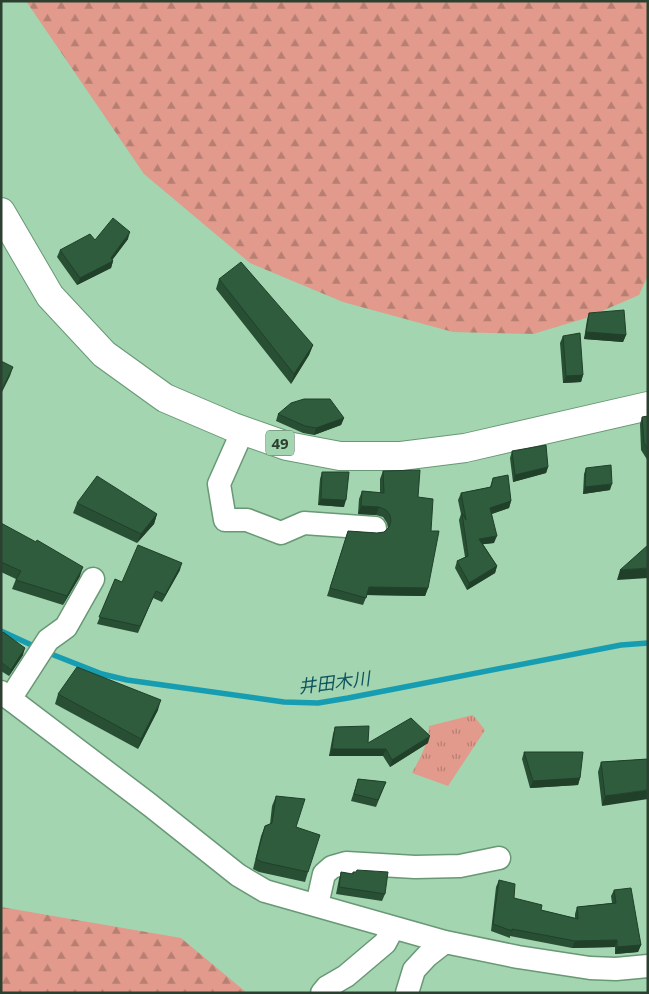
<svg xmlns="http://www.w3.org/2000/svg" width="649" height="994" viewBox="0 0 649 994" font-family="'Open Sans','Noto Sans JP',sans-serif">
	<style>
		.grass { fill: url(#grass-tufts) }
		.forest { fill: url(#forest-firs) }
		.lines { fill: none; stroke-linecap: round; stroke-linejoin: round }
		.stream { stroke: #169db2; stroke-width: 5.5 }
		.minor-casing { stroke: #689875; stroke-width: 25 }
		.trunk-casing { stroke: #689875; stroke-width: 30 }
		.minor { stroke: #fff; stroke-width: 22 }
		.trunk { stroke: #fff; stroke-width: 28 }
		.wall { fill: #284f34 }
		.shaded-wall { fill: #20402a }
		.building { fill: #2e5c3c; stroke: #20402a }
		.labels { text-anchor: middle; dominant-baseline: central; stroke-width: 5; stroke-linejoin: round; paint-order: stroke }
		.shield { fill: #a3d5b0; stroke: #506d57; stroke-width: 1 }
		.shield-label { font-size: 15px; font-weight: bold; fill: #2c4031 }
		.water-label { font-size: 18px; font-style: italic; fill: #105460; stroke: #a3d5b0 }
	</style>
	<defs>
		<pattern id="grass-tufts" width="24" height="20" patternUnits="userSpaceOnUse" patternTransform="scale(1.25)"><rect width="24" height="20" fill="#e19a8b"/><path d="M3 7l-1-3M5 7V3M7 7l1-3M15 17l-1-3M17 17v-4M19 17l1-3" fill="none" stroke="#b77f72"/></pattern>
		<pattern id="forest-firs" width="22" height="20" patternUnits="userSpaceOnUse" patternTransform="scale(1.25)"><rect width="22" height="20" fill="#e19a8b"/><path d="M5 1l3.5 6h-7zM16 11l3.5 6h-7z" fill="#b77f72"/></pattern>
	</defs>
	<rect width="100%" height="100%" fill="#a3d5b0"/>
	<path class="grass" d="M473,715L485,730L448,786L412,773C420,758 429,743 429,726Z"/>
	<path class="forest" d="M26,1H648V275L639,295L586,318L533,334L453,332L343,302L250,263L144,174Z
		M1,907L181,938L247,993H1Z"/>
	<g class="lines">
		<path class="stream" d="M1,631L38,648
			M46,652L102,674L127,680L284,702L318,703L348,698L621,645L648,643"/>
		<g class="minor-casing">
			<path id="minor" d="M243,430L219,484L225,520H247L281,533L304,523L375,528
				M1,692L150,805L238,875L265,891L445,942L518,957L590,968L616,969L648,966
				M10,699L48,640L66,627L93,579
				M317,905L324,874L332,867L346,863L415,867L460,866L499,858
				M322,993L327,987L346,976L385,943L393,928
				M407,993L414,970L427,956L445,942"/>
		</g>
		<g class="trunk-casing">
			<path id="trunk" d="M1,212L50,296L104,354L165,398L233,427L287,446L340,456H401L465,448L648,406"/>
		</g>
		<use href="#minor" class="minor"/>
		<use href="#trunk" class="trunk"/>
	</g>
	<path class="wall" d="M128,239L112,260L113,261L111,268L77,285L57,257L60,250L95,240Z
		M219,279L313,345L309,355L291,384L216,289Z
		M589,313L626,335L623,342L584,339L587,320Z
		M563,336L583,375L581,382L563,383L560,343Z
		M278,414L344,418L341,425L314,435L303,433L276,421Z
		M648,416V461L641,450L640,424L642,417Z
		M512,451L548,467L546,473L513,482L510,458Z
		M586,468L610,490L583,494L584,474Z
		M383,471L418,497L428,588L425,596L367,595L363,605L327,596L348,531L377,533L384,532L388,528L387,523L383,517L376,515L358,514L359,499L362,491L380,493V479Z
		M322,472L344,507L318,505L320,479Z
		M493,478L511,501L509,508L492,514L494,543L483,544L497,566L495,573L467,590L455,568L457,561L465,557L459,520L461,514L458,500L461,493L490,487Z
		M77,503L157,514L154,524L137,543L73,513Z
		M1,523L80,576L63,605L12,589L16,579L1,572Z
		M180,570L162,602L153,598L138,633L97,624L115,579L122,582Z
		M1,633L23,655L9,676L1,671Z
		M58,694L158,710L138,749L55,704Z
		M335,727L368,743H428L390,767L383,756H329L333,734Z
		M524,752L580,778L578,785L530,788L522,759Z
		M648,759L602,806L598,772L601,762Z
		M358,779L386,782L376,807L351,801Z
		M276,796L296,827L308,872L305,882L259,872L253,869L261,836L265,826L270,824L272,806Z
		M341,872L352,874L353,872L385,894L382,901L336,894L339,879Z
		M499,880L514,898L541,910L575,918V914L577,907L612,903L611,896L614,890L641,945L638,952L615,954V947L572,948L510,936V938L491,931L496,887Z"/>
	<path class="shaded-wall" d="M130,232L128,239L110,263L113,261L111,268L77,285L80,278L111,258Z
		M586,332L626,335L623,342L584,339Z
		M313,345L309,355L291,384L294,374Z
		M13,367L10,376L1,394V391Z
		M583,375L581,382L563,383L566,376Z
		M344,418L341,425L314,435L316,428Z
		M548,467L546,473L513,482L515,475Z
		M612,484L610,490L583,494L585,487Z
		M321,499L346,500L344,507L318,505Z
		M511,501L509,508L488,515L490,508Z
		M361,506L379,507L376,515L358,514Z
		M157,514L154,524L137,543L141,534Z
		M497,536L494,543L476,545L479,539Z
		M182,563L180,570L162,602L165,595Z
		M497,566L495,573L467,590L469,583Z
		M83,567L80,576L63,605L67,596Z
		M648,568V578L617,580L620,570Z
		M369,587L428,588L425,596L366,595Z
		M25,648L23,655L9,676L11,670Z
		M161,700L158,710L138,749L141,739Z
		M430,736L428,743L390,767L392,760Z
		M332,749H386L383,756H329Z
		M580,778L578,785L530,788L533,781Z
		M648,790V799L602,806L605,796Z
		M617,940L615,947L572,948L575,941Z
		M641,945L638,952L615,954L617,947Z"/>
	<path class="building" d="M113,218L130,232L111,258L113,261L80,278L60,250L90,234L95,240Z
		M241,262L313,345L294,374L219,279Z
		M624,310L626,335L586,332L589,313Z
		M580,333L583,375L566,376L563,336Z
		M1,361L13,367L1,391Z
		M304,399H330L344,418L316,428L305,426L278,414L291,403Z
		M648,416V450L644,443L642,417Z
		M546,445L548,467L515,475L512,451Z
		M611,465L612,484L585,487L586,468Z
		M420,470L418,497L433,499L431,531H439L428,588L369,587L366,598L330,588L348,531L377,533L384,532L389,527L391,521L390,515L386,510L379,507L361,506L362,491L384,493L383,471Z
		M322,472H349L346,500L321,499Z
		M508,475L511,501L490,508L497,536L479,539L497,566L469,583L457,561L468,556L462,513L466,520L461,493L491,487L493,478Z
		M97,476L157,514L141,534L77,503Z
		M1,523L36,542L37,540L83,567L67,596L16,580L21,571L1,562Z
		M138,545L182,563L165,595L156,591L140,626L99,617L115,579L122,582Z
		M648,545V568L620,570Z
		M3,632L25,648L11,670L1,662V633Z
		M77,667L161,700L141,739L58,694Z
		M411,718L430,736L392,760L386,749H332L335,727L369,726L368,743Z
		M524,752H583L580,778L533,781Z
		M648,759V790L605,796L601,762Z
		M358,779L386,782L378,800L354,794Z
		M276,796L305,799L296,827L320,835L308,872L262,862L256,859L265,826L272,823Z
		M357,870L388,872L385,894L339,887L341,872L353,874V872H356Z
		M499,880L515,884L514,898L542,905L541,910L578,919L577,907L616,903L614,890L631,888L641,945L617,947V940L575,941L512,929V931L493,924Z"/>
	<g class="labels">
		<rect class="shield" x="266" y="430.5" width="28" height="25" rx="4"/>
		<g class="shield-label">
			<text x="280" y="443">49</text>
		</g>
		<g class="water-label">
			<text transform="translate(334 682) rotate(-7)">井田木川</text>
		</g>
	</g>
	<rect width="649" height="994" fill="none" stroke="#2c4031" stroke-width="5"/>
</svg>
